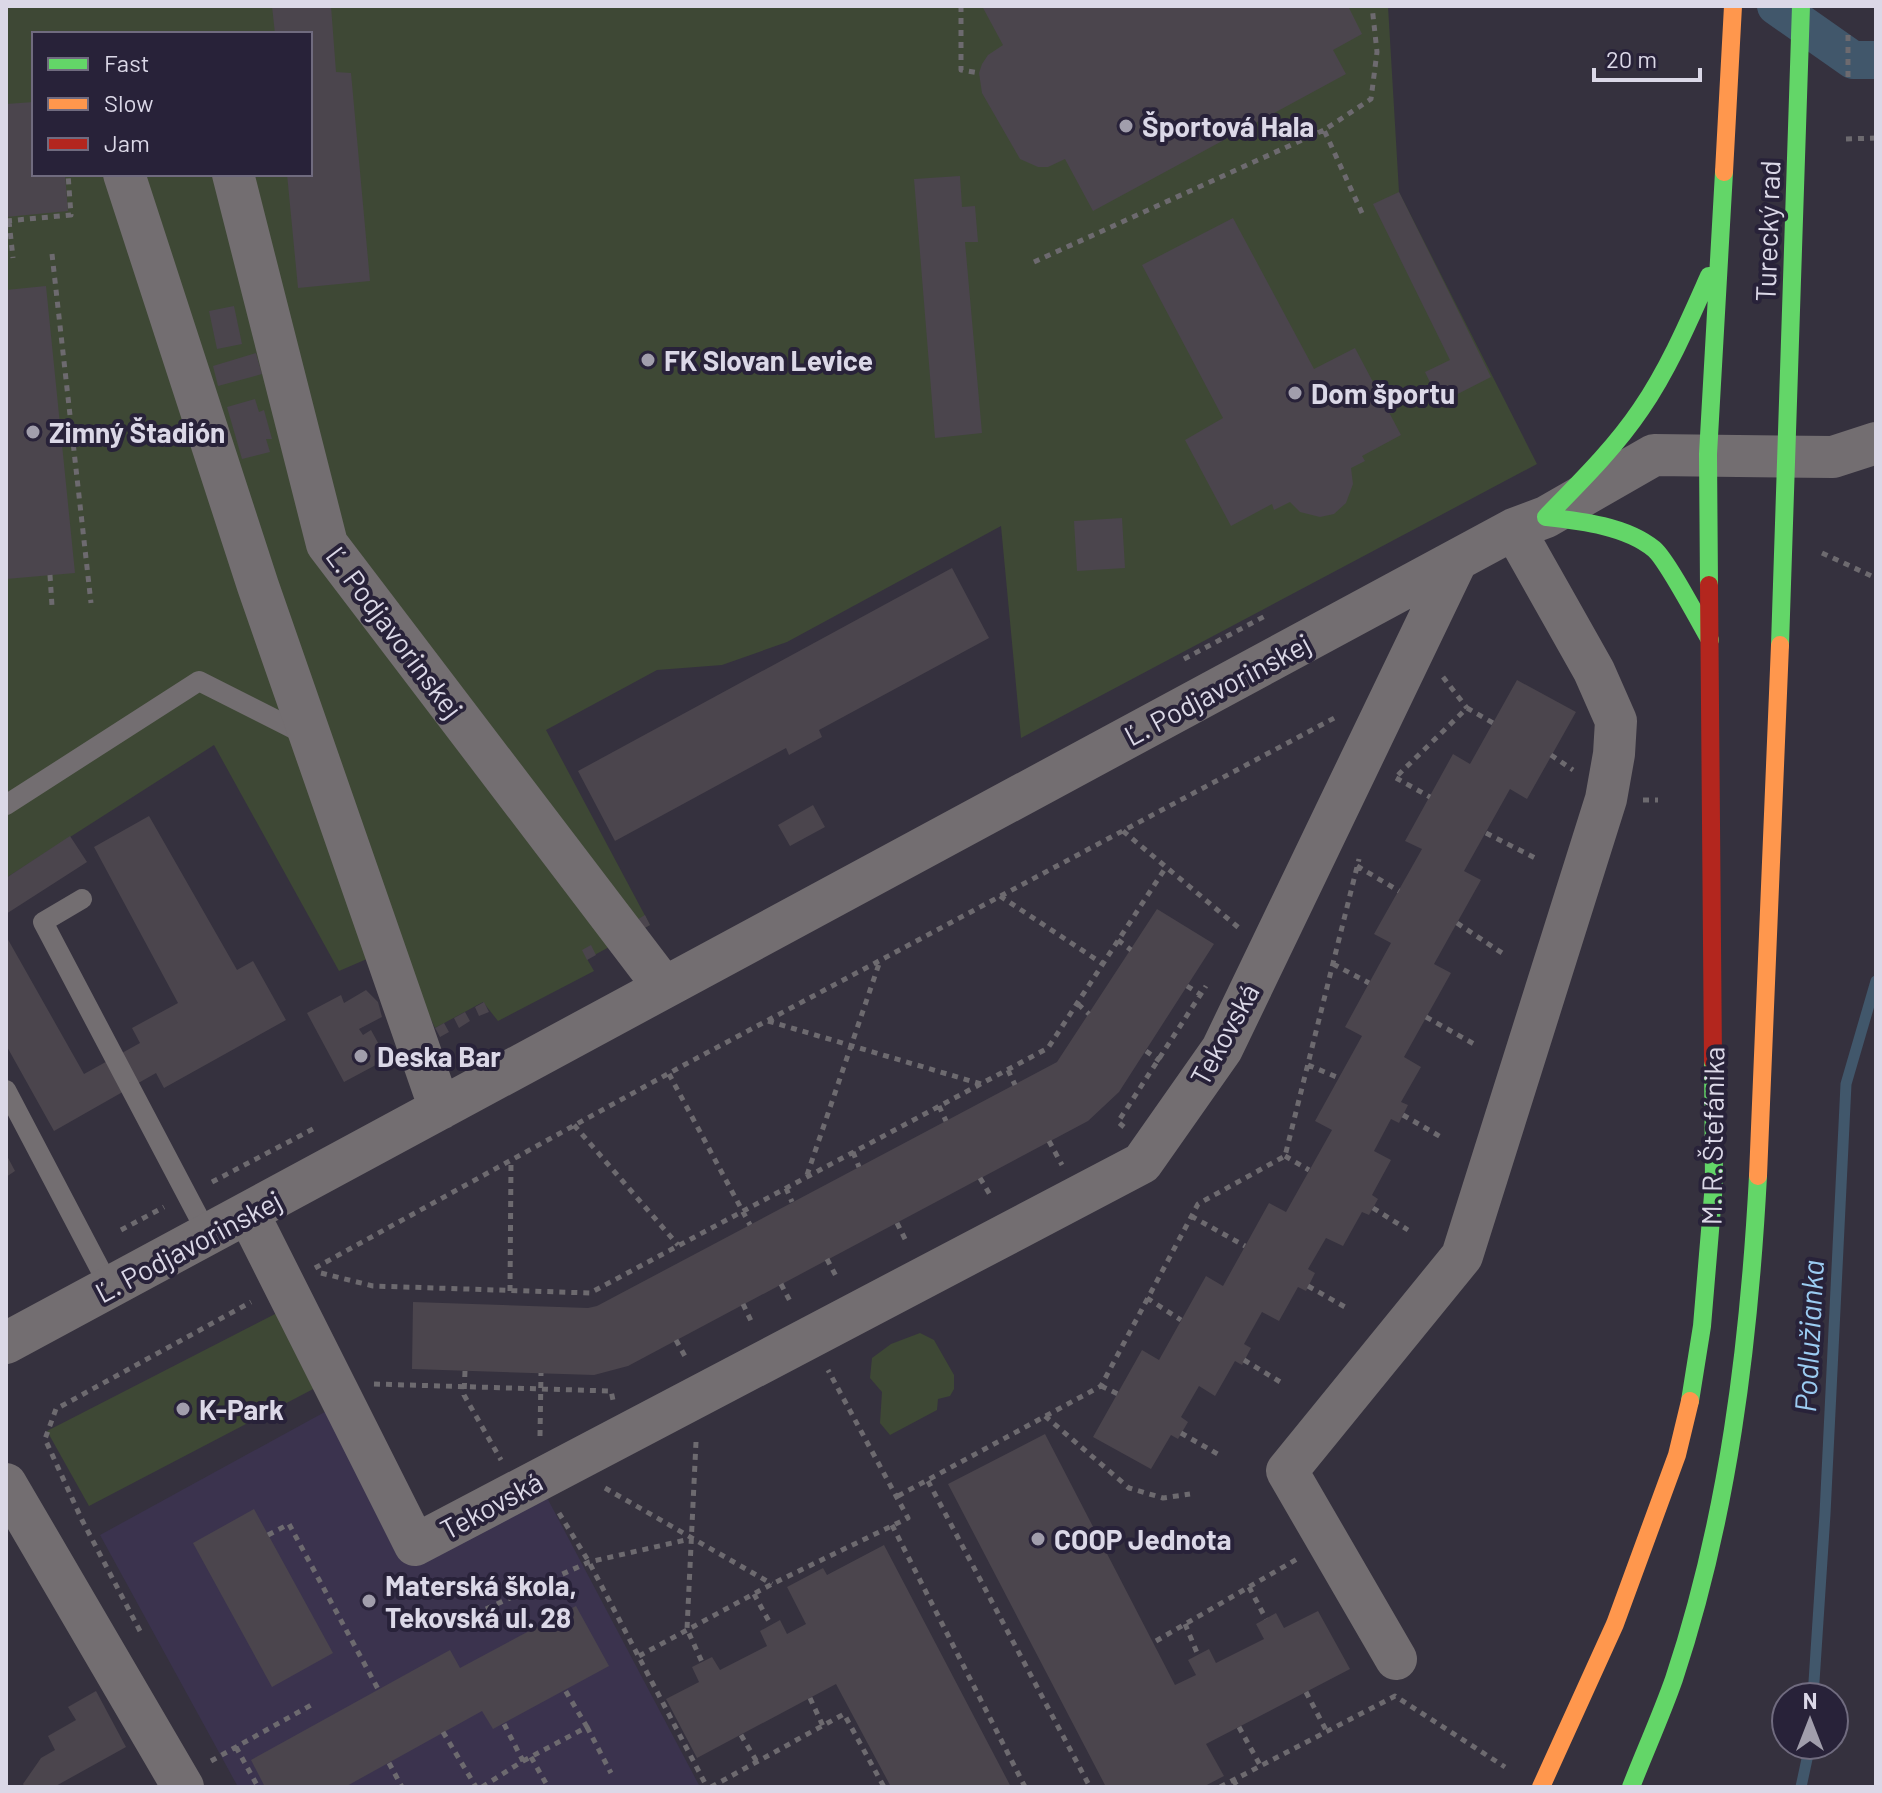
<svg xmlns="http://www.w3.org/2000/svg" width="1882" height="1793" viewBox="0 0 1882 1793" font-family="Barlow,sans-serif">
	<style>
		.built { fill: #3b334e }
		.green { fill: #3e4835; fill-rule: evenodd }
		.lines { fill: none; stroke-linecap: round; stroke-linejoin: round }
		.stream { stroke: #41576b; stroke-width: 11 }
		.canal { stroke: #41576b; stroke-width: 38 }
		.building { fill: #4b454d }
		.path { stroke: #6d6a6f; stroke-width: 5; stroke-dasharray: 6 6; stroke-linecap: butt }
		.lane { stroke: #736e71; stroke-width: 20 }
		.street { stroke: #736e71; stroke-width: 42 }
		.fast { stroke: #63d668; stroke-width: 18 }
		.slow { stroke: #ff974d; stroke-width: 18 }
		.jam { stroke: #b3261e; stroke-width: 18 }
		.poi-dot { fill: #a19eac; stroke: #282239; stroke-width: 3 }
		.labels { text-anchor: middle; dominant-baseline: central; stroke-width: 8; stroke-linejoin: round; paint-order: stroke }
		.poi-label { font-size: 28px; font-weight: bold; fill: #dbd8e7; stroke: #282239; text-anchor: start }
		.street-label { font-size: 28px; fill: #dbd8e7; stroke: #282239 }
		.water-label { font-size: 30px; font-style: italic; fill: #9bccf2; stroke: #282239 }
	</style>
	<rect width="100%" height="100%" fill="#35313e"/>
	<path class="built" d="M332,1408L413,1562L544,1492L700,1787H238L100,1535Z"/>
	<path class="green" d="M6,6H1388L1399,192L1537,464L1021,738L1001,526L787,642L722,665L657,670L546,730L650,925L587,959L594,971L498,1021L483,1002L435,1028L397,946L339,971L214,745L6,878ZM34,34H310V174H34Z
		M279,1312L317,1387L89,1506L47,1431Z
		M920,1333L934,1340L954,1375V1389L950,1396L938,1399L937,1410L890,1435L880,1423L882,1392L870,1378L872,1358L891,1344Z"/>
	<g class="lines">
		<path class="stream" d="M1813,1697L1825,1514L1846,1084L1876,981
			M1801,1787L1810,1745"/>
		<path class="canal" d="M1776,6L1853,60H1876"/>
	</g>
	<path class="building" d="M272,6H331L336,72L351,73L370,281L298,288L287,174H310V34H275Z
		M982,6H1348L1362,34L1333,50L1346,74L1093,211L1065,159L1048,167H1038L1020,159L982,93L979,73L982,64L988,55L1003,45Z
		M34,102V174H65L68,211L6,217V104Z
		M960,176L962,207L975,206L978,242H965L982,433L935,438L914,179Z
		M1399,192L1491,377L1440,403L1425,372L1450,360L1373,204Z
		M1233,218L1314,369L1355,348L1401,435L1362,456L1365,461L1351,468L1353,484L1346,503L1334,514L1320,517L1300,512L1290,502L1274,510L1272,504L1231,526L1185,440L1223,418L1142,265Z
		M46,286L75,573L6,579V290Z
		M234,306L242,344L217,349L209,311Z
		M256,353L262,374L218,386L213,366Z
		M255,399L259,412L264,410L272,439H266L270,452L242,459L227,407Z
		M1122,518L1125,568L1077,571L1074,521Z
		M952,568L989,638L819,730L822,737L789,755L786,748L615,841L578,771Z
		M1517,680L1576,712L1527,799L1510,789L1464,871L1481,880L1434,964L1451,973L1404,1057L1421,1067L1401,1102L1408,1105L1399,1123L1391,1119L1374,1151L1391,1160L1372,1195L1378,1199L1369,1215L1362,1212L1343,1246L1326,1238L1308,1269L1315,1273L1306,1291L1298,1287L1279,1321L1262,1312L1244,1344L1251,1348L1242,1365L1235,1361L1215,1396L1199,1386L1181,1417L1188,1422L1178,1439L1171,1435L1151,1469L1093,1437L1142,1350L1159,1360L1206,1276L1223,1286L1269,1203L1286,1212L1332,1130L1315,1121L1362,1036L1345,1027L1391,943L1374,934L1422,849L1405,841L1453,754L1470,764Z
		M813,805L825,827L790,846L778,825Z
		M149,816L237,970L253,961L286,1020L164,1088L156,1073L54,1131L6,1045V936L84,1074L140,1043L132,1028L178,1003L94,847Z
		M70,836L87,862L6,914V878Z
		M1157,909L1214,944L1119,1092L1088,1121L628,1366L594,1375L412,1369L413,1302L588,1308L597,1306L1057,1062Z
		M645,915L650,925L632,935L635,921Z
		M591,945L596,955L587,960L582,950Z
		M366,990L378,1002L382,1017L359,1029L363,1035L371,1030L387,1059L344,1082L307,1013L341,995L344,1003Z
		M484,1002L489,1012L479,1016L475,1007Z
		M465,1012L470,1021L459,1028L454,1018Z
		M444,1023L449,1032L440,1037L435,1028Z
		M6,1154L15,1171L6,1177Z
		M1045,1434L1175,1685L1196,1675L1188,1660L1209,1649L1216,1663L1264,1639L1256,1624L1276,1613L1284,1628L1318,1611L1350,1669L1206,1744L1224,1776L1203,1787H1106L948,1484Z
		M254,1509L333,1653L272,1687L193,1543Z
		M884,1545L1011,1787H891L836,1684L697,1758L666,1699L699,1682L692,1667L712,1657L720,1670L767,1646L760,1631L780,1620L787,1634L806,1624L787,1587L823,1568L827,1575Z
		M576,1606L609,1666L493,1729L482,1711L345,1787H265L251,1760L450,1650L460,1668Z
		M96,1691L126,1747L54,1787H25L23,1784L41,1758L55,1750L48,1736L76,1720L68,1707Z"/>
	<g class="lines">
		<path class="path" d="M961,6V70L979,73
			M1848,35V79
			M1846,139L1876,138
			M1362,213L1324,130L1371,99L1377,52L1372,6
			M6,221L71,215L68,174
			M9,221L13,258
			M52,254L91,603
			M1034,262L1324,130
			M1822,553L1876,578
			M50,575L52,606
			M1184,659L1267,615
			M1443,677L1467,708
			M1551,755L1573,770
			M1398,775L1467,708L1493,723
			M1396,778L1430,797
			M1643,800H1658
			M1123,831L1239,928
			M1486,833L1539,860
			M1357,866L1399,891
			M1000,896L1103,964
			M1457,923L1505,955
			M1118,940L1131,950
			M1333,964L1369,983
			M1187,986L1203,996
			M1078,1004L1089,1014
			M1426,1017L1474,1044
			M768,1021L981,1084
			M1146,1051L1160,1061
			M1308,1065L1339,1078
			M1008,1070L1015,1085
			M669,1074L750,1225
			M939,1106L946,1121
			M1403,1115L1441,1137
			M574,1125L678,1245
			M1124,1127L1118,1122L1206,986
			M1049,1141L1062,1165
			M853,1152L859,1167
			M1285,1156L1309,1170
			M807,1175L880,961
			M980,1178L992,1198
			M212,1182L313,1129
			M786,1188L792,1202
			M1373,1208L1408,1230
			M1191,1216L1245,1246
			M897,1223L907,1243
			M121,1230L164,1207
			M827,1259L838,1280
			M315,1268L684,1065L1338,716
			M321,1273L373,1286L590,1293L1048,1048L1166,867
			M781,1284L792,1305
			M1308,1286L1345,1307
			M510,1291L511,1161
			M1147,1298L1181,1320
			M743,1304L753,1325
			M676,1340L687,1360
			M1244,1360L1282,1383
			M465,1371L464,1395L501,1460
			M374,1384L611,1391L613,1400
			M1101,1386L1118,1394
			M1045,1416L1129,1488L1163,1498L1190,1494
			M1181,1433L1221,1456
			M540,1436L541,1373
			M696,1442L687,1629L702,1662
			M928,1481L1090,1787
			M605,1488L772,1584
			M898,1496L1101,1386L1198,1204L1285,1156L1359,859
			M559,1513L589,1562L707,1787
			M892,1525L1025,1787
			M268,1535L289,1524L378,1689
			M1249,1587L1266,1619
			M754,1594L771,1625
			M486,1609L589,1562L690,1539
			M1185,1624L1198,1655
			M140,1631L82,1520L45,1439L56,1409L251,1302
			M1156,1641L1297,1559
			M639,1656L772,1584L908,1518L828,1370
			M1306,1692L1327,1732
			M810,1698L823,1726
			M587,1727L611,1773
			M1239,1727L1260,1765
			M443,1732L476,1787
			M741,1735L757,1762
			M236,1747L258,1787
			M531,1757L548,1787
			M211,1761L313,1704
			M523,1761L587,1727L565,1690
			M389,1763L402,1787
			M1233,1780L1238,1787
			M482,1787L523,1761L504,1724
			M711,1787L844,1714L884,1787
			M1220,1787L1395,1696L1505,1767"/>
		<path class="lane" d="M6,805L199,681L306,735
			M82,899L43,922L208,1235
			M6,1090L110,1288"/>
		<path class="street" d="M124,174L258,586L440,1109
			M233,174L327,544L664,987
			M248,1213L415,1545L1142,1163L1222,1049L1457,560
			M6,1343L1514,529L1546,517L1654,455L1833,457L1876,443
			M6,1484L183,1787
			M1396,1659L1287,1471L1462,1256L1606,799L1614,754L1616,721L1594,671L1514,529"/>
		<path class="fast" d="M1546,517C1579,483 1614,449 1641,409C1669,368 1689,321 1709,276
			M1546,517C1581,521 1626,526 1654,549C1667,560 1699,621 1710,640
			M1709,585L1708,454L1724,172
			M1780,645L1801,6
			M1690,1401L1702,1326L1714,1183L1713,1061
			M1631,1787C1645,1751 1661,1716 1674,1679C1728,1517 1749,1345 1758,1176"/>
		<path class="slow" d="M1724,172L1733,6
			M1758,1176L1780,645
			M1541,1787L1615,1624L1677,1455L1690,1401"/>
		<path class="jam" d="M1709,585L1713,1061"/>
	</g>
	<g class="poi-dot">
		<circle cx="1126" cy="126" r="8"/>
		<circle cx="648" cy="360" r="8"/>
		<circle cx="1295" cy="393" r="8"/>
		<circle cx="33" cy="432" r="8"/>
		<circle cx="361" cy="1056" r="8"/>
		<circle cx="183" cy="1409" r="8"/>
		<circle cx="1038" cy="1539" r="8"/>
		<circle cx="369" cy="1601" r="8"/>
	</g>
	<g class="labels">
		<g class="poi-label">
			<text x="1142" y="126">Športová Hala</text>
			<text x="664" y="360">FK Slovan Levice</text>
			<text x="1311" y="393">Dom športu</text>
			<text x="49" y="432">Zimný Štadión</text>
			<text x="377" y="1056">Deska Bar</text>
			<text x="199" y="1409">K-Park</text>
			<text x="1054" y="1539">COOP Jednota</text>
			<text x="385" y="1585">Materská škola,<tspan x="385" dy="32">Tekovská ul. 28</tspan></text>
		</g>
		<g class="street-label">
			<text transform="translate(1767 231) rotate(-88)">Turecký rad</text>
			<text transform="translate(395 632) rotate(53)">Ľ. Podjavorinskej</text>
			<text transform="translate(1217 689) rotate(-28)">Ľ. Podjavorinskej</text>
			<text transform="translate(1224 1034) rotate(-61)">Tekovská</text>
			<text transform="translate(1712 1136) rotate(-89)">M. R. Štefánika</text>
			<text transform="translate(188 1246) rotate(-28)">Ľ. Podjavorinskej</text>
			<text transform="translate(491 1505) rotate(-28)">Tekovská</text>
		</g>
		<g class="water-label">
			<text transform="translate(1808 1336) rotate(-87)">Podlužianka</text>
		</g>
	</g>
	<rect width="1882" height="1793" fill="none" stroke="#dbd8e7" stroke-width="16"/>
	<rect x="32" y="32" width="280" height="144" fill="#282239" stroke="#706b7f" stroke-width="2"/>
	<rect x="48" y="58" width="40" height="12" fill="#63d668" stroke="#706b7f" stroke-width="2"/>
	<text x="104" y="72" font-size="24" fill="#dbd8e7">Fast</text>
	<rect x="48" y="98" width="40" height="12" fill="#ff974d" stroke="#706b7f" stroke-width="2"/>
	<text x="104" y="112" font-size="24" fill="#dbd8e7">Slow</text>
	<rect x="48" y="138" width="40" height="12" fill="#b3261e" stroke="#706b7f" stroke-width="2"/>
	<text x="104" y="152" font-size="24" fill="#dbd8e7">Jam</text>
	<g transform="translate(1810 1721)"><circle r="38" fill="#282239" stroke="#706b7f" stroke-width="2"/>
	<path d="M0-6L14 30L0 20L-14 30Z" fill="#a19eac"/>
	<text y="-12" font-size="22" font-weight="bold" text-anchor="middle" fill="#dbd8e7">N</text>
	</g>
	<path d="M1594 68v12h106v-12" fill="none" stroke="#dbd8e7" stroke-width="4"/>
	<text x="1606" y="68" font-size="24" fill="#dbd8e7" stroke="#282239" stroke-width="6" paint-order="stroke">20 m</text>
</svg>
